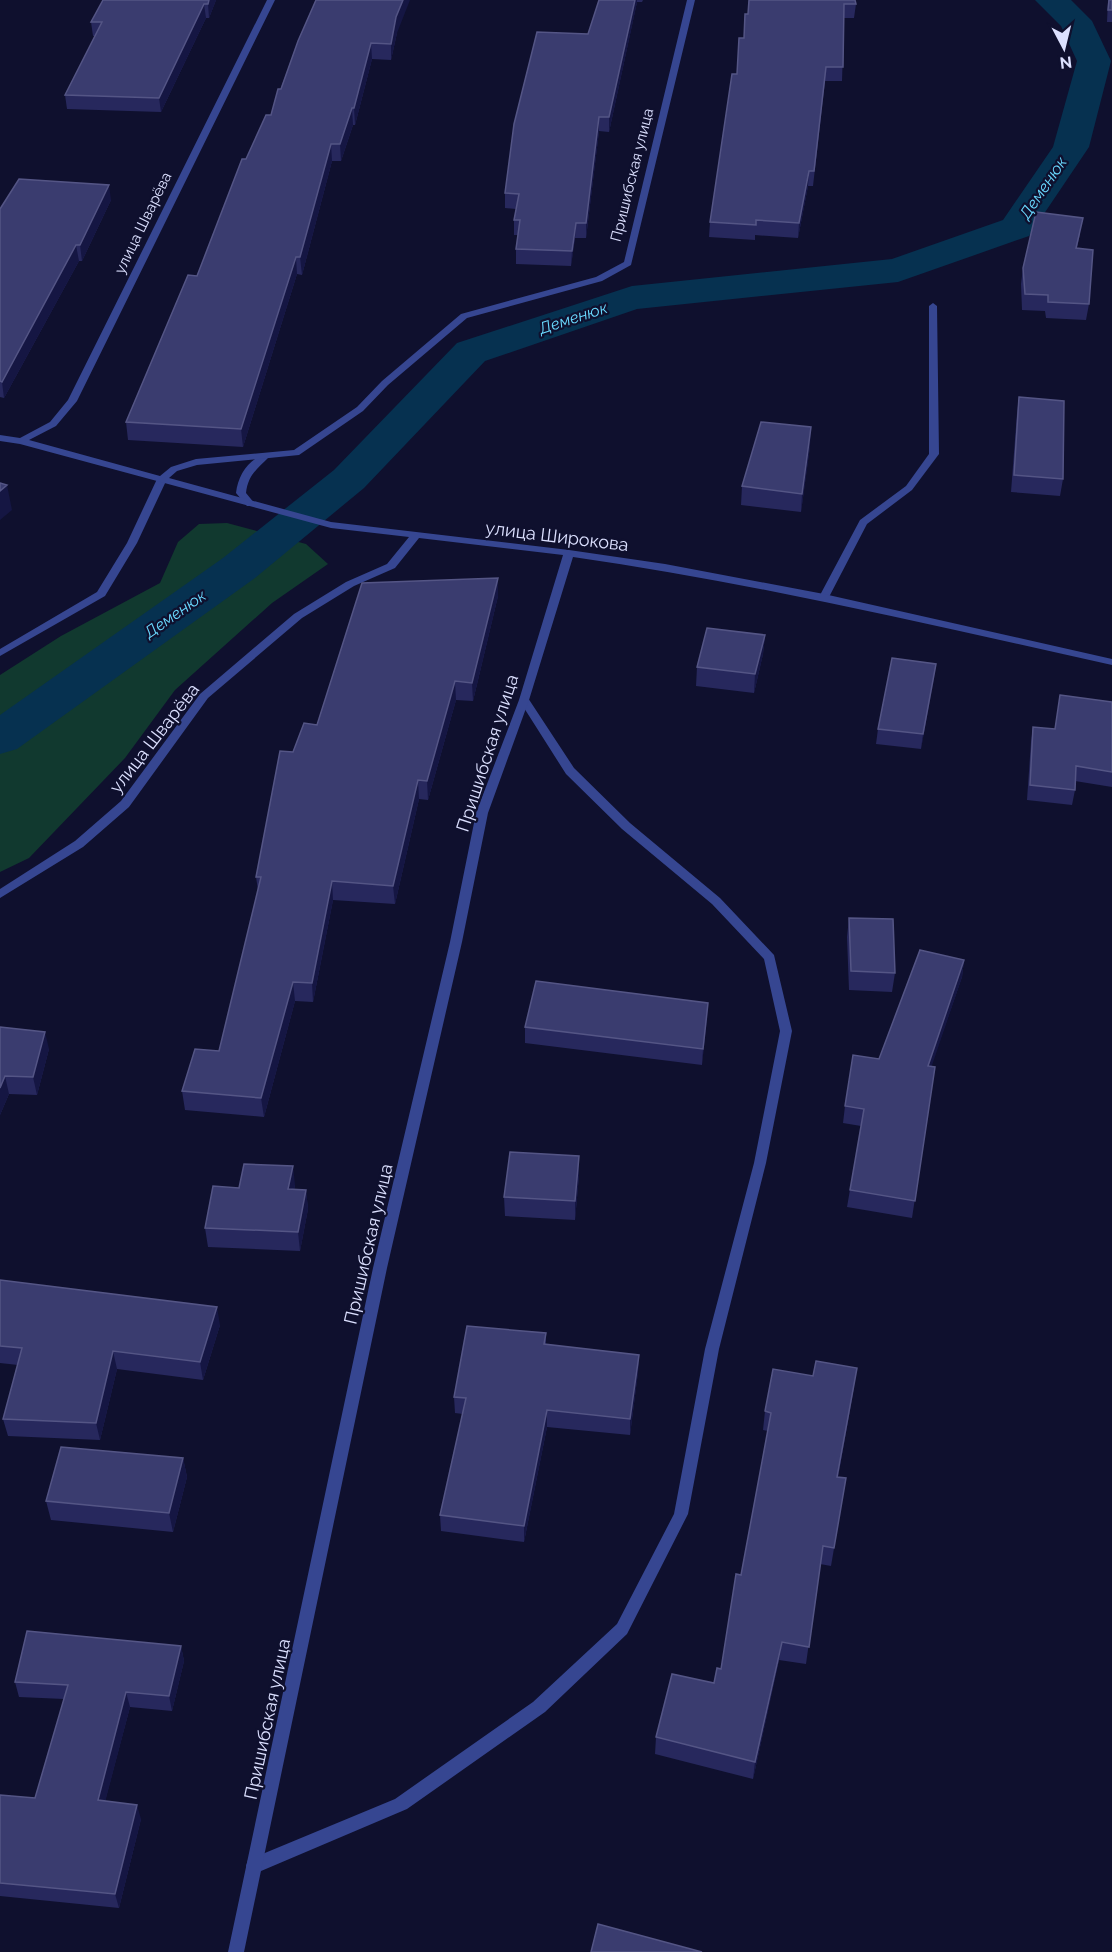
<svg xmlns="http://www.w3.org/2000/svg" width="1112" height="1952" viewBox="0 0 1112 1952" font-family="Raleway,sans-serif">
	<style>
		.green { fill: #11392f }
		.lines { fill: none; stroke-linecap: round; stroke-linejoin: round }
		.canal { fill: #063150; fill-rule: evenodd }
		.service { fill: #364691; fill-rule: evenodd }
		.minor { fill: #364691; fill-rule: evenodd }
		.wall { fill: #27285d }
		.shaded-wall { fill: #151643 }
		.building { fill: #3a3c6f; stroke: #545585; stroke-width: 1.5 }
		.labels { text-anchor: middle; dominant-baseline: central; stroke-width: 4.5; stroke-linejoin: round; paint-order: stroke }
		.far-street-label { font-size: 15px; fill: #dce0ff; stroke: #0f102e }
		.far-water-label { font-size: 16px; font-style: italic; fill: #6adaff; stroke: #0f102e }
		.street-label { font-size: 18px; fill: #dce0ff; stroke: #0f102e }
	</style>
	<rect width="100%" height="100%" fill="#0f102e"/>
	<path class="green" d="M227,523L306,544L328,564L272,603L175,690L125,758L29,858L0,872V675L61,636L160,583L178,542L199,524Z"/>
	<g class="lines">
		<path class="canal" d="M1035,0H1071L1092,21L1111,61L1089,147L1029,236L898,282L637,309L485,361L364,488L255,578L17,749L0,754V715L223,558L334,470L457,343L632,286L892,259L1003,220L1053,147L1077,61L1061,26Z"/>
		<path class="service" d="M933,303L937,306L939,454L912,490L867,524L829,597L828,599H820L819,597L860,520L906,486L929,454V306Z
			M264,454L269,457C257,469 248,475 246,493L255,504L253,506H247L236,493C238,476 247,461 264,454Z
			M162,476L167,479L137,543L105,596L0,656V649L97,592L127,543L157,479Z
			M524,697L528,698L574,768L630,823L720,898L774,955L792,1031L766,1163L719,1349L688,1514L627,1634L545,1712L407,1809L254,1874L248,1872L246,1866L248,1860L395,1799L533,1702L617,1624L674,1514L705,1349L754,1163L780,1031L764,959L712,904L622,829L566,774L519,700Z"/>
		<path class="minor" d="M267,0H275L77,401L56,426L29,440L160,476L171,467L196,459L294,450L357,407L382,381L461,314L596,277L624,262L687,0H695L631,265L602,281L467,318L388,385L363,411L299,455L197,465L177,471L169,478L331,522L569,550L665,564L824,594L1112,659V665C932,625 755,583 573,557L529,700L488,813L462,942L387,1268L244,1952H228L373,1268L450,942L476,813L519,700L563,555L419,538L395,568L354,586L302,618L208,698L129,807L83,847L0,898V889L75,841L121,801L200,694L294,614L346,582L387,564L409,537L331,528L20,444L0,441V435L20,438L50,422L68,400Z"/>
	</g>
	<path class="wall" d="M103,0H216L209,18H206L161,112L67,109L65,95L95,36H93L91,22Z
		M599,0H643L642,2H637L609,132L599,131L586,238H575L571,266L516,264V249L518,235H514V220L516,209L505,208V193L588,34Z
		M749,0L856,4L854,18H844L842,81H825L813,186H808L798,238L755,235V240L709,237L710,222L744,38L748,14Z
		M1108,0H1112V22H1107Z
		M397,33L391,60L372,59L355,125H353L341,161H332L302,275L297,274L243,447L128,440L126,422L197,276L271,115L298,41Z
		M111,200L82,261H79L4,398L0,397V209Z
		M1080,234L1077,248L1089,304L1086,320L1046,318L1045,311L1022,310L1021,284L1023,268Z
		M1019,397L1063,479L1060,496L1011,492L1017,413Z
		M810,446L801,512L741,505L742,486Z
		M498,578V596L473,701L456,700L428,800L419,799L395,904L333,900L313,1002L295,1001L264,1117L185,1110L182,1091L219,1051L258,890L256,877L293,752L317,725Z
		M765,635L763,654L754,693L696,686L697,667Z
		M936,664L921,749L876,744L878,729Z
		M1112,702V787L1075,781V790L1072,805L1027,800L1031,742L1033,727L1054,729Z
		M849,918L895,973L892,992L849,990L847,937Z
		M964,960L962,977L931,1066L935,1067L912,1218L847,1207L861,1126L843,1123L845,1106L879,1059Z
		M708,1003L702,1065L525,1043V1027Z
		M0,1027L49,1049L37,1095L9,1094L0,1115Z
		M579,1175L575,1220L505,1216L504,1197Z
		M295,1185L294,1190H306L308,1209L300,1251L208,1247L205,1228L239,1188Z
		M0,1280L220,1325L203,1380L117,1369L100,1440L8,1436L3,1419L18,1365L0,1363Z
		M546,1333V1344L639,1355L638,1372L630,1435L547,1427L524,1542L441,1531L440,1515L463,1414L455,1413L454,1397Z
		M854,1387L838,1477L846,1478L831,1566L820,1564L806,1664L779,1660L753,1779L655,1754L656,1737L714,1683L721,1669L741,1575L768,1431L763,1430L765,1411Z
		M183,1458L187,1477L173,1532L51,1520L46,1501Z
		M181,1646L184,1661L172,1711L130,1707L105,1801L141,1819L119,1908L0,1896V1795L35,1798L64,1699L19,1697L15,1682Z"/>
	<path class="shaded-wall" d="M209,0H216L209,18L208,4Z
		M403,0H410L397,33L391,60V44L396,17Z
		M635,0H637V2L609,132V117Z
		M204,4L206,18L161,112L159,98Z
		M371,43L372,59L355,125L354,108Z
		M352,108L353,125L341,161L340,144Z
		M599,117V131L586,238V223Z
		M331,144L332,161L302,275L300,257Z
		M809,171L808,186L798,238L799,223Z
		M109,185L111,200L82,261L80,245Z
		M576,223L575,238L571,266L572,251Z
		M76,245L79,261L4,398L2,382Z
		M296,257L297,274L243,447L241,429Z
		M811,427L810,446L801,512L802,494Z
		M7,485L12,510L0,520V491Z
		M498,578V596L473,701L472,683Z
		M765,635L763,654L754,693L755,674Z
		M936,664L934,679L921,749L923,734Z
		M455,681L456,700L428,800L427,781Z
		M418,780L419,799L395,904L393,886Z
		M332,881L333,900L313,1002L312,983Z
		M964,960L962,977L926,1083L928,1066Z
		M293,982L295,1001L264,1117L261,1098Z
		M708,1003L707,1019L702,1065L703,1049Z
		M45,1032L49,1049L37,1095L33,1077Z
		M5,1076L9,1094L0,1115V1088Z
		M579,1156V1175L575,1220V1201Z
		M293,1166L295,1185L291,1208L288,1189Z
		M306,1190L308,1209L300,1251L298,1232Z
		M217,1307L220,1325L203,1380L200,1362Z
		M113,1351L117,1369L100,1440L96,1423Z
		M639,1355L638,1372L630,1435V1419Z
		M857,1368L854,1387L835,1495L837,1477Z
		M547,1410V1427L524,1542V1526Z
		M183,1458L187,1477L173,1532L169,1513Z
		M782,1642L779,1660L753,1779L755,1762Z
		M181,1646L184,1661L172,1711L169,1696Z
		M126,1692L130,1707L102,1814L98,1800Z
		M137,1805L141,1819L119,1908L115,1894Z"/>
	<path class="building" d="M103,0H209L208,4H204L159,98L65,95L102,22H91Z
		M316,0H403L396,17L391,44L371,43L354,108H352L340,144H331L300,257H296L241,429L126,422L188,275L197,276L242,159H246L266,115H271L278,89H281L298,41Z
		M599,0H635L609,117H599L586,223H576L572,251L516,249L520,220H514L519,194L505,193L514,124L537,32L588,34Z
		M749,0H855L856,4H844L843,67H826L814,171H809L799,223L756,220V225L710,222L732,74H737L739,38H744L745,14H748Z
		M1109,0H1112V10H1108Z
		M19,179L109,185L80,245H76L2,382L0,381V209Z
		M1036,212L1083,218L1076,248L1093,250L1089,304L1048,302V295L1025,294L1023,268Z
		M1019,397L1064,401L1063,479L1014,475Z
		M761,422L811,427L802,494L742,486Z
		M0,483L7,485L0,491Z
		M498,578L472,683L455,681L427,781L418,780L393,886L332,881L312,983L293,982L261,1098L182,1091L195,1049L219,1051L261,877H256L280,751L293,752L304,723L317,725L362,583Z
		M707,628L765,635L755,674L697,667Z
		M892,658L936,664L923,734L878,729Z
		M1060,695L1112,702V772L1076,766L1075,790L1030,785L1033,727L1055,729Z
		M849,918L893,919L895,973L851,971Z
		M920,950L964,960L928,1066L935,1067L915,1201L850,1190L864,1109L845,1106L853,1055L879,1059Z
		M536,981L708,1003L703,1049L525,1027Z
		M0,1027L45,1032L33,1077L5,1076L0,1088Z
		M510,1152L579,1156L575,1201L504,1197Z
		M244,1164L293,1166L288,1189L306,1190L298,1232L205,1228L213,1186L239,1188Z
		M0,1280L217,1307L200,1362L113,1351L96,1423L3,1419L22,1348L0,1346Z
		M467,1326L546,1333L544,1344L639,1355L630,1419L547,1410L524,1526L440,1515L466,1398L454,1397Z
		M816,1361L857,1368L837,1477L846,1478L834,1548L823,1546L809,1647L782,1642L755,1762L656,1737L672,1674L714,1683L717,1668L721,1669L736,1574L741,1575L771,1413L765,1411L773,1369L813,1376Z
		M61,1447L183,1458L169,1513L46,1501Z
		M27,1631L181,1646L169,1696L126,1692L98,1800L137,1805L115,1894L0,1883V1795L35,1798L68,1685L15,1682Z
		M598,1924L702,1952H591Z"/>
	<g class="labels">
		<g class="far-street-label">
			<text transform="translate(632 175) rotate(-76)">Пришибская улица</text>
			<text transform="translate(143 223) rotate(-64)">улица Шварёва</text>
		</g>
		<g class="far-water-label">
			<text transform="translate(1043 188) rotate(-56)">Деменюк</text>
			<text transform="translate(573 318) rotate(-18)">Деменюк</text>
			<text transform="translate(175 614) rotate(-35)">Деменюк</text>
		</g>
		<g class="street-label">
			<text transform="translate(557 536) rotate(7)">улица Широкова</text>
			<text transform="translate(154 738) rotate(-52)">улица Шварёва</text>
			<text transform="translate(487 753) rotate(-72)">Пришибская улица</text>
			<text transform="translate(368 1244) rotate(-77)">Пришибская улица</text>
			<text transform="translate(267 1719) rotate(-78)">Пришибская улица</text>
		</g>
	</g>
	<g transform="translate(1064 48) rotate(173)" stroke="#0f102e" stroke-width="4.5" paint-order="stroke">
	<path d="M0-4.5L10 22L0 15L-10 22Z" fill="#dce0ff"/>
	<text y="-9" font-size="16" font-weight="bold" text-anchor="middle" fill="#dce0ff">N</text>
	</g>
</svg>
